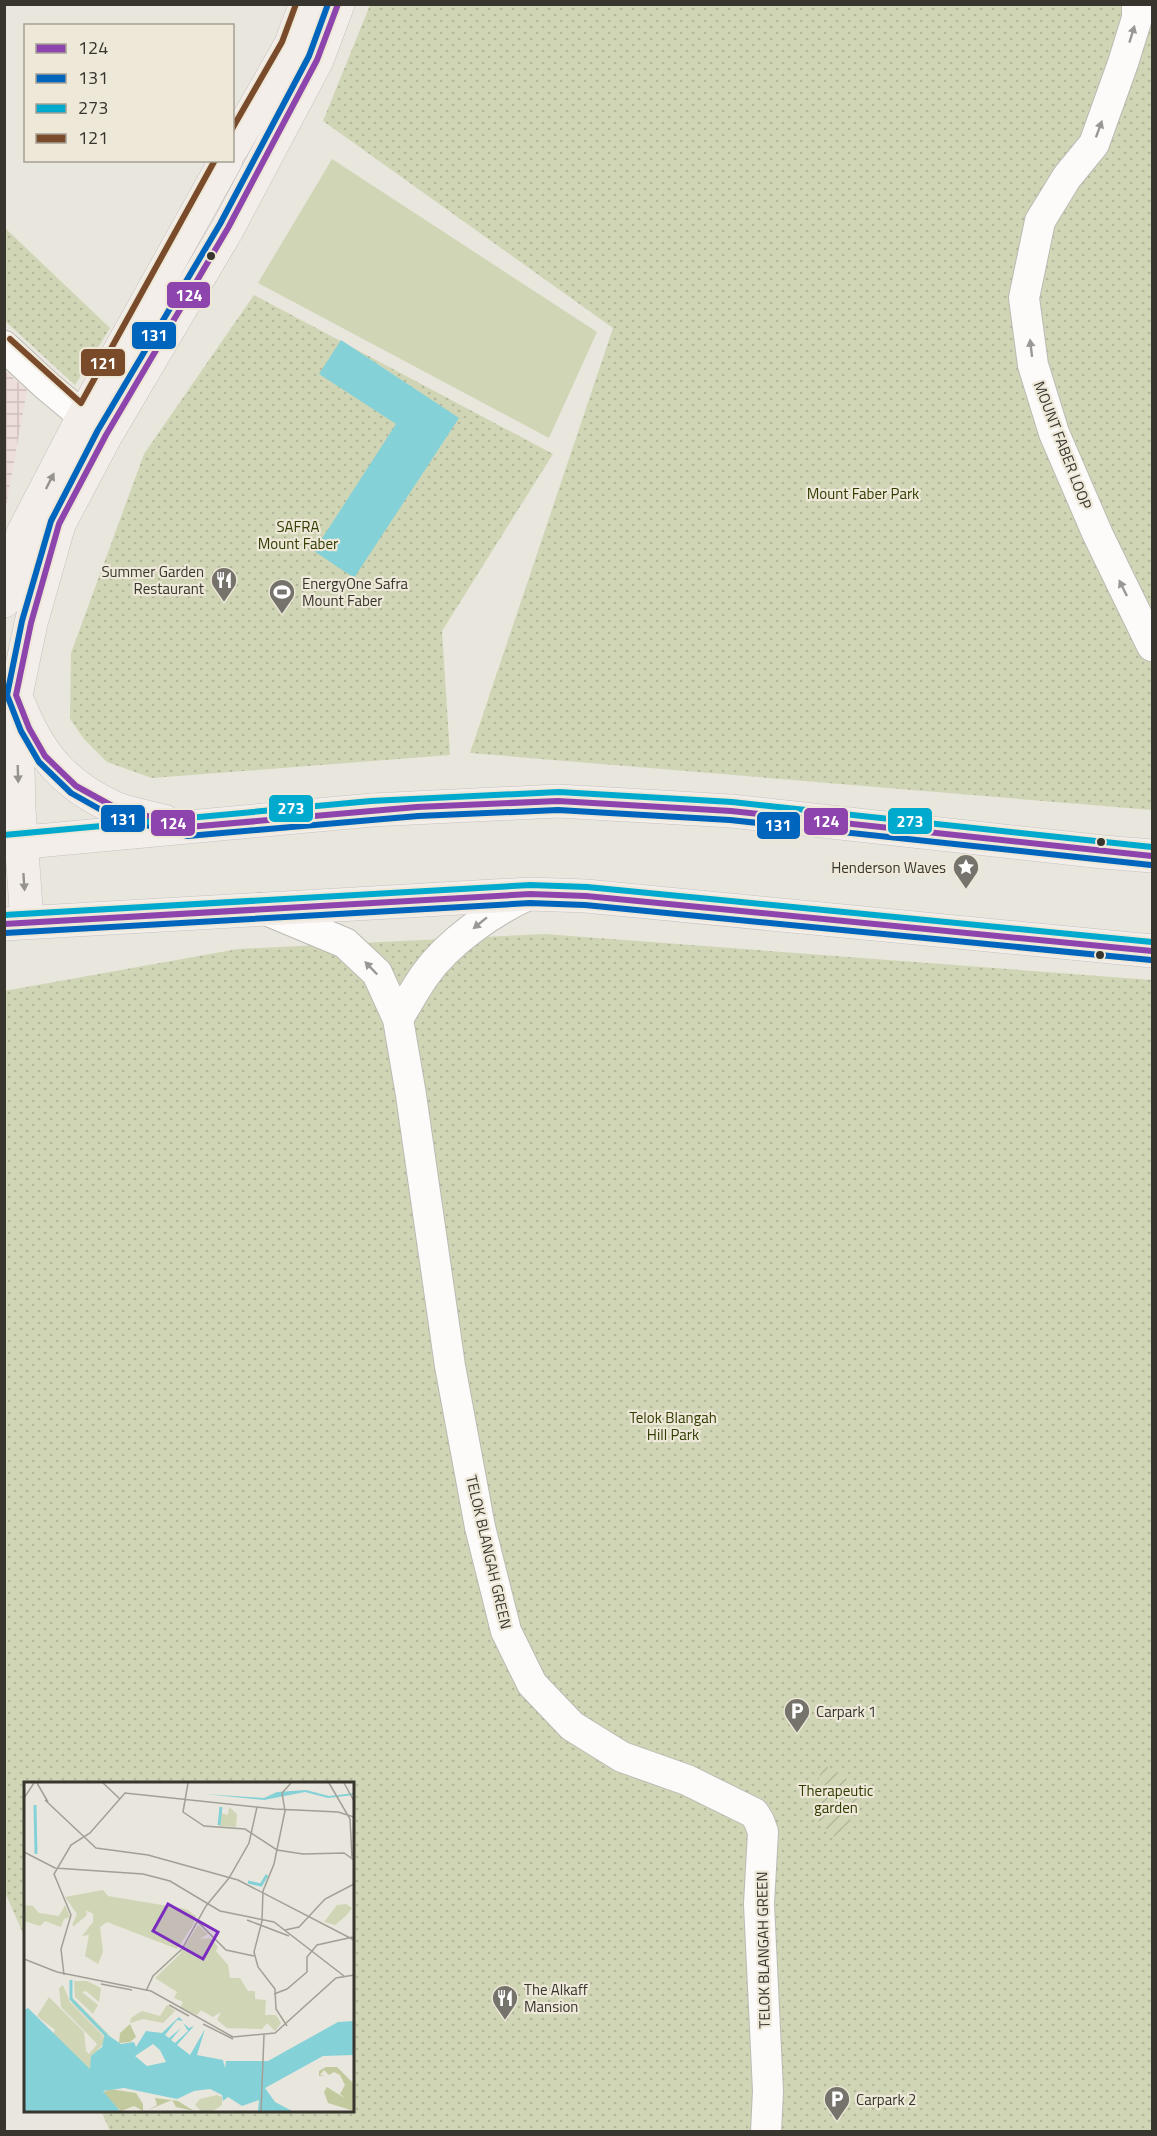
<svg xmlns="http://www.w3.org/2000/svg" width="1157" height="2136" viewBox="0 0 1157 2136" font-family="'Titillium Web',sans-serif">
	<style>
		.industrial { fill: url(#industrial-grid) }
		.grass { fill: #d0d6b5 }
		.park { fill: url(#park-dots) }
		.garden { fill: url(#garden-furrows) }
		.water { fill: #85d1d8 }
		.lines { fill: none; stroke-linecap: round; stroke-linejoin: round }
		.minor-casing { stroke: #bcbab3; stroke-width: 32 }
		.major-casing { stroke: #c4c2be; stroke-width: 34 }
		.minor { stroke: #fcfbfa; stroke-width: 30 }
		.major { stroke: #f4eeeb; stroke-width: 33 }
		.bus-1-casing { stroke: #eee8d8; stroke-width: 10 }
		.bus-2-casing { stroke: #eee8d8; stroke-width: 10 }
		.bus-3-casing { stroke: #eee8d8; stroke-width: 10 }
		.bus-4-casing { stroke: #eee8d8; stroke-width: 10 }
		.bus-1 { stroke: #8e44ad; stroke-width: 6 }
		.bus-2 { stroke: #0065bd; stroke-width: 6 }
		.bus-3 { stroke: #00a9ce; stroke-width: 6 }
		.bus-4 { stroke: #7a4b2a; stroke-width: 6 }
		.oneway { fill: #9a9894 }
		.oneway2 { fill: #96928d }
		.bus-dot { fill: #38352f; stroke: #eee8d8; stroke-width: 2 }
		.labels { text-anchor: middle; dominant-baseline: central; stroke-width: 4.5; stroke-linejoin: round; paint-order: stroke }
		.street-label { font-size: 15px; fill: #38352f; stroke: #eee8d8 }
		.park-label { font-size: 15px; fill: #333d02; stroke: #eee8d8 }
		.poi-label { font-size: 15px; fill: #38352f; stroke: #eee8d8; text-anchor: start }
		.inset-river { fill: none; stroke: #85d1d8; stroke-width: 3 }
		.inset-road { fill: none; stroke: #a29f97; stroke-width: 1.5 }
		.view { fill: #7b2cbf; fill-opacity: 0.15; stroke: #7b2cbf; stroke-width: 3 }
		.inset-edge { fill: none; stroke: #38352f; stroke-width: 3 }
		.line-badge { stroke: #eee8d8; stroke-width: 2 }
		.badge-label { font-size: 16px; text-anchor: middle; font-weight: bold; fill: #fff }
	</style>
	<defs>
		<pattern id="industrial-grid" width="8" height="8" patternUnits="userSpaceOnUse" patternTransform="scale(1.5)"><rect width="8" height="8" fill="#eeded9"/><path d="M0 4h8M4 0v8" fill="none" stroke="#cdbfbb"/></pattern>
		<pattern id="park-dots" width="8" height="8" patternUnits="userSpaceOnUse" patternTransform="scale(1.5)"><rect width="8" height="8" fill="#d0d6b5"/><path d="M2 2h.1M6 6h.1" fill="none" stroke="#b3b89c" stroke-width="1.8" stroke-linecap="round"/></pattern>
		<pattern id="garden-furrows" width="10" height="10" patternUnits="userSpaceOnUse" patternTransform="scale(1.5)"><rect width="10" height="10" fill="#d0d6b5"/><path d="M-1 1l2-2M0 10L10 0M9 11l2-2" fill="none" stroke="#b3b89c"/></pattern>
	</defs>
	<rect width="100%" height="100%" fill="#e9e6dd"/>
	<path class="industrial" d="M5,371L27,390L5,512Z"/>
	<path class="grass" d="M332,159L597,332L549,438L258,283Z"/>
	<path class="park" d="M370,5H1152V810L470,753L613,328L323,121Z
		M5,228L110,328L75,385L5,321Z
		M254,295L553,454L442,631L450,755L152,778L107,762L84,739L70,719L71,653L144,454Z
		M545,934L1152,980V2131H110L101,2111L352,2110V1784H26L25,1938L4,1890V991L238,949Z"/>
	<path class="garden" d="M823,1764L863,1789L840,1843L810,1812Z"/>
	<path class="water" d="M341,340L459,418L354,578L314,551L396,424L319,374Z"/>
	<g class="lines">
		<g class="minor-casing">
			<path id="minor" d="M1137,4V18L1123,63L1094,144L1067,177L1040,221L1024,298L1033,365L1054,433L1098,535L1152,646
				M4,346L47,386L101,431
				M261,908L345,943L377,973L398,1019L411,1095L450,1366L480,1527L506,1631L532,1684L572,1726L622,1757L687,1780L754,1813L759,1821L763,1832L759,1904L768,2091L766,2132
				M398,1019C407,1004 415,989 425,975C448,942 493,911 530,894"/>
		</g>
		<g class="major-casing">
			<path id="major" d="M232,148L290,46L306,4
				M4,601L23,533L83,417L226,160
				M20,706C39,755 66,786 115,808C130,814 148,817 164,821
				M4,844L372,810L558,801L731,811L1103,852L1152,856
				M27,922L19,809L16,695L31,623L59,524L106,435L228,228L317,60L338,4
				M4,924L530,894L586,896L1152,951"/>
		</g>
		<use href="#minor" class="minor"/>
		<use href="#major" class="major"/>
		<g class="bus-1-casing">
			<path id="bus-1" d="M338,4L317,60L228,228L106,435L59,524L31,623L16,695L29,728L45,756L76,786L116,808L189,827L417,807L558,801L731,811L1152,856
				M4,924L530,894L586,896L1152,951"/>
		</g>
		<g class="bus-2-casing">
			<path id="bus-2" d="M328,4L309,56L220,224L98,430L51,521L22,621L7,695L21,731L39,762L71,793L112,816L188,836L418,816L558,810L730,820L1151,865
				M5,933L530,903L585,905L1151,960"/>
		</g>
		<g class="bus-3-casing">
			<path id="bus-3" d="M4,835L371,801L559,792L732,802L1152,847
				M4,915L530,885L587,887L1152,942"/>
		</g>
		<g class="bus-4-casing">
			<path id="bus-4" d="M232,129L282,42L296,4
				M10,339L81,403L215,160"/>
		</g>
		<use href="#bus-1" class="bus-1"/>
		<use href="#bus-2" class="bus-2"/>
		<use href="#bus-3" class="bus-3"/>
		<use href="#bus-4" class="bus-4"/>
	</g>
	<defs><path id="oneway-solid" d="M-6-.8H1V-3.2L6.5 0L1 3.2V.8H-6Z" transform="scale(1.5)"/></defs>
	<g class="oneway">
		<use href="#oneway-solid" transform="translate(1132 34) rotate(-73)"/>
		<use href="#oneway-solid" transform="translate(1099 129) rotate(-70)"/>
		<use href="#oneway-solid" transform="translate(1031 348) rotate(-97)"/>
		<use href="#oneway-solid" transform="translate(1123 588) rotate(-116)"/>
		<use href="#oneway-solid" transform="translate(480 923) rotate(141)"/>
		<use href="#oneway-solid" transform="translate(371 968) rotate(-134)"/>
	</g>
	<g class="oneway2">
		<use href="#oneway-solid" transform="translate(50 481) rotate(-63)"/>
		<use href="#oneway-solid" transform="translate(18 774) rotate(88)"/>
		<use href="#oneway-solid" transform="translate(24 882) rotate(86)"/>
	</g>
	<defs>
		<g id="restaurant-pin" transform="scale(1.35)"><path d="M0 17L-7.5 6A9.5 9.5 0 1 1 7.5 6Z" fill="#76736c" stroke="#eee8d8"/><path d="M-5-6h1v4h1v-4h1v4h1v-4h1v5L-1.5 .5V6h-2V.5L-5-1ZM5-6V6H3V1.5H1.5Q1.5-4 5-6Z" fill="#fff"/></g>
		<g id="stadium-pin" transform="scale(1.35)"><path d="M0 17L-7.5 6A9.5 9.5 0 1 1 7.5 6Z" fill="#76736c" stroke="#eee8d8"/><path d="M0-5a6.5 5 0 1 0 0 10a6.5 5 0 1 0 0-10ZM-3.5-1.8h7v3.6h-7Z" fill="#fff"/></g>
		<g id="sight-pin" transform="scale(1.35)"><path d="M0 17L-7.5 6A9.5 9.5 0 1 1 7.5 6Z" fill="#76736c" stroke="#eee8d8"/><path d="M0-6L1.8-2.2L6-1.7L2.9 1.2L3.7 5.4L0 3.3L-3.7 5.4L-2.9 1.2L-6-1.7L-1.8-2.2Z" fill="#fff"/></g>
		<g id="parking-pin" transform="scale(1.35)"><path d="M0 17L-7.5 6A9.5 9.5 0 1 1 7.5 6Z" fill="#76736c" stroke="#eee8d8"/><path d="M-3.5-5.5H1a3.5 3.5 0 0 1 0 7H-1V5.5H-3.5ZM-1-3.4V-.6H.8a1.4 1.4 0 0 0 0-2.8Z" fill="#fff"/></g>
	</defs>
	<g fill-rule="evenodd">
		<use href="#restaurant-pin" x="224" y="580"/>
		<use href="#stadium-pin" x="282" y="592"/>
		<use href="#sight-pin" x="966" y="867"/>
		<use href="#parking-pin" x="797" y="1711"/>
		<use href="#restaurant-pin" x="505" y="1998"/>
		<use href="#parking-pin" x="837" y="2099"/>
	</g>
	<g class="bus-dot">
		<circle cx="211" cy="256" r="5"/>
		<circle cx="1101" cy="842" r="5"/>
		<circle cx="1100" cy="955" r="5"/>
	</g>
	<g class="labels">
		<g class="street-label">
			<text transform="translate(1063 445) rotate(69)">MOUNT FABER LOOP</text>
			<text transform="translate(489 1552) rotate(77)">TELOK BLANGAH GREEN</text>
			<text transform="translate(763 1950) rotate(-91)">TELOK BLANGAH GREEN</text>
		</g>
		<g class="park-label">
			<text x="863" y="493">Mount Faber Park</text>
			<text x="298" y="526">SAFRA<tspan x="298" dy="17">Mount Faber</tspan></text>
			<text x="673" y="1417">Telok Blangah<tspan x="673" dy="17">Hill Park</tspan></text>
			<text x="836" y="1790">Therapeutic<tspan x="836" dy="17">garden</tspan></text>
		</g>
		<g class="poi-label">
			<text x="204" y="571" text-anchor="end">Summer Garden<tspan x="204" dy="17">Restaurant</tspan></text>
			<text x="302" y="583">EnergyOne Safra<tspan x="302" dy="17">Mount Faber</tspan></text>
			<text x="946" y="867" text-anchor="end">Henderson Waves</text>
			<text x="816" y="1711">Carpark 1</text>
			<text x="524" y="1989">The Alkaff<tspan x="524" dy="17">Mansion</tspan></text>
			<text x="856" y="2099">Carpark 2</text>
		</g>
	</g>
	<g transform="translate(24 1782)">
		<rect width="330" height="330" fill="#e9e6dd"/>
		<path d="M205,25L213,32L212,45L195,44L197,31L204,33ZM50,199H63L77,206L75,220L62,209L58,210L74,223L69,232L51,215ZM39,203L46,220L79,254L74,263L37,225L35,206ZM143,223L151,229L139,241L119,237L106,241L107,236L118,229L136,234Z" fill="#d0d6b5"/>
		<path d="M106,242L112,255L106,260L95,261L96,251ZM302,285H313L330,302V329L304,321L300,310L303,305L322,317L316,312L321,303L316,293L310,290L305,293L300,288L296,293L301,294H295V289ZM86,307L112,311L119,322V329L110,324L97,329L81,314L80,310ZM131,316L154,319L170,329L152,325L148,318L124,328L133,323Z" fill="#c1c99d"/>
		<path d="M44,198L47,214L85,253L81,251L83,257L48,221Z" fill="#d0d6b5"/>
		<path d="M79,108L84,114L162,127L172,134L169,143L153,167L83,140L76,145L79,170L74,182L61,174L65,153L58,154L69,140V132L62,128L63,133L50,144L48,143L53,132L41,115ZM322,122L328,126L322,134L311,143L300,140L313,123ZM0,123L9,124L15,131L35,134L41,123L46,135L40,137L37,145L21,139L16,144L0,139ZM174,143L184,152L176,157L187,156L194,165L192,169L204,183L206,196H216L224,209H231V217L242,218L241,233H252L257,241L251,249L243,241L238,247L203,246L193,238L197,230L189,235L177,228L173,233L156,226L159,220L150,216L153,210L131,196L156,172ZM25,215L60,250L62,269L65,272L80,254L83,257L70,273L66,287L28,254L31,248L13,234ZM193,313L198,315V323L189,329H177L171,323L176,317Z" fill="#d0d6b5"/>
		<path d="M282,8L305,14L330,11V13L304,16L281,10L240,18L180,12L240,16L253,10ZM4,226L66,287L67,274L78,265L81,251L97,262L110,260L112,265L122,249L138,251L155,235L159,239L153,238L141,253L145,256L157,246L147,258L151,261L164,249L159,241L165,246L170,244L153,263L166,273L181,247L173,273L199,278L201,286L202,279H244L314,240L330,239V273L299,274L241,306L251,320L268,329H234L235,318L218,324L204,315L199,319L198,313L186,307L170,309L153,317L100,306L79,309L96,329H0V228ZM129,262L136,268L142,280L123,284L111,274Z" fill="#85d1d8" fill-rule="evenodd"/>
		<path class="inset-river" d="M11,23L12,72M195,43L197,25M224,100L237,103L243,93M47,198V217L83,254M168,296L178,280L198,281M40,329L77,297L197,296L207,291L208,286H204M62,329L68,306L78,298L201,296M65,329L69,307L79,300L199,299L204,282M67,329L65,323L70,308L79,302L165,300M69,329L72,309L80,304L144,302"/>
		<path class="inset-road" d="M13,1L24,20M79,1L96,17M164,1L159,30L180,44L221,47L253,68L279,72L320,71L330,78M305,1L326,37L328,75M320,1L330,19M0,16L10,1M21,18L72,66L124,73L214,98L330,158M0,70L31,86L119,92L146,99L196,129L250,140L320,194M223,138L265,154M173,139L202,168L230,174M261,148L275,145L301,117L330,102M0,177L33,190L127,209L209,255L251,251L312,196L330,193M40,193L37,167L47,133L30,92L47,63L66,51L101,11L251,27L314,30L330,35M77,202L108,208M122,209L129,194L158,167L182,124L205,96L225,61L233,25M250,212L263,207L283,190V175L293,163L329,155M145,223L165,234M179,242L209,257M263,244L252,227L251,207L234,185L230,170L238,139L239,109L250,82L261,29L258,11L267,1M237,329L240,253"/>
		<path class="view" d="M144,122L194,150L179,177L129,149Z"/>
		<rect width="330" height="330" class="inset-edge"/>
	</g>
	<g class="line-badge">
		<rect x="166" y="281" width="45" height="28" rx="6" fill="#8e44ad"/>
		<rect x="131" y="321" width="46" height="29" rx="6" fill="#0065bd"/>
		<rect x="80" y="348" width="46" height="29" rx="6" fill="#7a4b2a"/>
		<rect x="268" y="794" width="46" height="29" rx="6" fill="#00a9ce"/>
		<rect x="100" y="804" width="46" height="29" rx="6" fill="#0065bd"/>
		<rect x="887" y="807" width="46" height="28" rx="6" fill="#00a9ce"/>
		<rect x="803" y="807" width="46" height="29" rx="6" fill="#8e44ad"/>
		<rect x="150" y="809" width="46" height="28" rx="6" fill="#8e44ad"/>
		<rect x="756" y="811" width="45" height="29" rx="6" fill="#0065bd"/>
	</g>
	<g class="badge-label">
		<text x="189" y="301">124</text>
		<text x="154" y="341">131</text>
		<text x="103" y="369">121</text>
		<text x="291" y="814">273</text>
		<text x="123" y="825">131</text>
		<text x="910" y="827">273</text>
		<text x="826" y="827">124</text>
		<text x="173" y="829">124</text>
		<text x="778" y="831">131</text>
	</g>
	<rect width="1157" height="2136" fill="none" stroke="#38352f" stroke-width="12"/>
	<rect x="24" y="24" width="210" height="138" fill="#eee8d8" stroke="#a5a094" stroke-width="1.5"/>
	<rect x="36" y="44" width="30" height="9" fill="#8e44ad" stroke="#a5a094" stroke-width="1.5"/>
	<text x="78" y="54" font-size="18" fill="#38352f">124</text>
	<rect x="36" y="74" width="30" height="9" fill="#0065bd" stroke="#a5a094" stroke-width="1.5"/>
	<text x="78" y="84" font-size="18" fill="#38352f">131</text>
	<rect x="36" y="104" width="30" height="9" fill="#00a9ce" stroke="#a5a094" stroke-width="1.5"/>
	<text x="78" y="114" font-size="18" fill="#38352f">273</text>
	<rect x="36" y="134" width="30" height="9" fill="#7a4b2a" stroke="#a5a094" stroke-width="1.5"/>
	<text x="78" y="144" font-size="18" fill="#38352f">121</text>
</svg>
